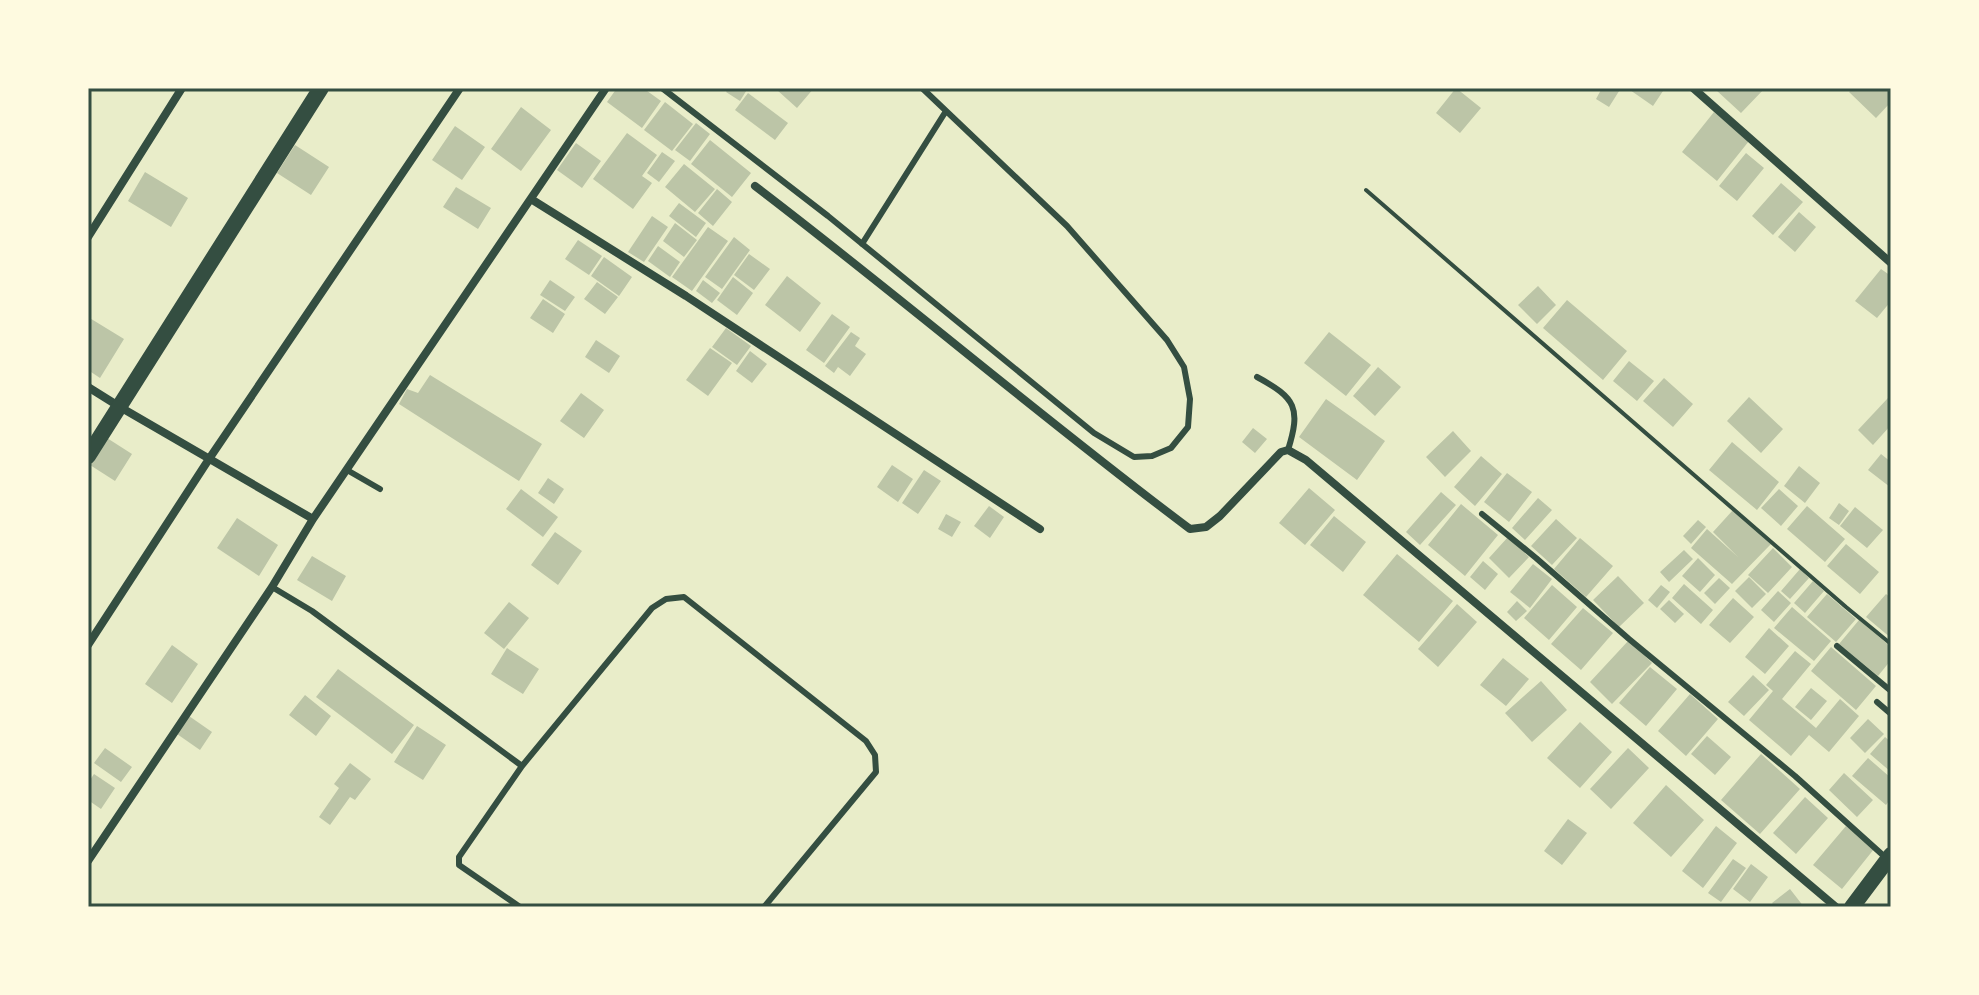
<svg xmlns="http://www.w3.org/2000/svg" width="1979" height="995" viewBox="0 0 1979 995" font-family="'Source Serif 4',serif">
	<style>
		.building { fill: #bcc5a7 }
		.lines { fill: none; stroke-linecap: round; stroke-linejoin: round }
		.path { stroke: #344e41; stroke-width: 4 }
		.service { stroke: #344e41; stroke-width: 6 }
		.minor { stroke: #344e41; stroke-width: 8 }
		.secondary { stroke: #344e41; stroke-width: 16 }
		.neatline { fill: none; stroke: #344e41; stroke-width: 3 }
	</style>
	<rect width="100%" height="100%" fill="#e9edc9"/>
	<path class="building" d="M617,88H643L661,101L642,128L607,102Z
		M729,88H748L740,101L726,92Z
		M779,88H814L797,108L777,90Z
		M1456,88L1481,108L1460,133L1436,113Z
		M1602,88H1621L1609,107L1596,99Z
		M1632,88H1665L1653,106L1630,90Z
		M1717,88H1765L1741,113L1716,90Z
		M1853,88H1890L1891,102L1876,118L1849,92Z
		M748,93L788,123L775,140L735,110Z
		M665,102L693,124L672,151L644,130Z
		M521,107L551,130L521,171L491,149Z
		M1714,112L1749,141L1717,181L1682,152Z
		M696,123L710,134L690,161L675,150Z
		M455,126L485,147L462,180L432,160Z
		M627,133L657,155L642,176L652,183L633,209L593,179Z
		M710,140L751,173L732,197L691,164Z
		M576,143L601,161L582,188L557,170Z
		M295,145L329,167L311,195L277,173Z
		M662,152L675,161L659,182L647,173Z
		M1746,153L1764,168L1737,201L1719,186Z
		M684,164L715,189L695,212L665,187Z
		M145,172L188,198L171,227L128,201Z
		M1781,183L1803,202L1773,235L1752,216Z
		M456,187L491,208L478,229L443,207Z
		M717,189L732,202L713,226L698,213Z
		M679,203L706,223L696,237L669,216Z
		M1799,212L1816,227L1795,252L1778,237Z
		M652,216L668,227L644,262L628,252Z
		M675,223L697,240L684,257L663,241Z
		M708,227L728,241L692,291L672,277Z
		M734,237L750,250L722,289L705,277Z
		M578,240L602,256L589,275L565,259Z
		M658,246L680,262L670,277L648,261Z
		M749,254L770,269L754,290L734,275Z
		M604,257L632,277L619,296L591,276Z
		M1881,269L1891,276V301L1877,318L1855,301Z
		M787,276L821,303L800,332L765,305Z
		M733,277L753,293L737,315L717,300Z
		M550,280L575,297L565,311L540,295Z
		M703,280L720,293L712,303L696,291Z
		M597,282L618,297L605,314L584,299Z
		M1538,286L1556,305L1537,324L1518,305Z
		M543,299L565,314L553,333L530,318Z
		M1567,300L1627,351L1603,380L1543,328Z
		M832,314L850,327L824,363L806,350Z
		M88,317L124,339L100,378L88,370Z
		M726,328L751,346L737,365L712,347Z
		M851,332L860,338L855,346L866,354L850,376L838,367L834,373L825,366Z
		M1329,332L1371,365L1346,396L1304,363Z
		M596,340L620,356L609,373L585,357Z
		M710,348L732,363L708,396L686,380Z
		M750,351L767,364L752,383L736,371Z
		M1629,361L1654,381L1637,401L1613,381Z
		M1378,367L1401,387L1375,416L1353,396Z
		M430,375L542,444L519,481L399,404L407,389L418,393Z
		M1664,378L1693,404L1673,427L1643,401Z
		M581,393L604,410L584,438L560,421Z
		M1749,397L1783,429L1761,453L1727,421Z
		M1888,398L1891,400V425L1873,445L1858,430Z
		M1326,399L1385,441L1357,480L1299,437Z
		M1253,428L1267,439L1255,453L1242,442Z
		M1453,431L1471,451L1445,477L1426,457Z
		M107,438L132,454L115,481L90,465Z
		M1732,442L1779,482L1757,510L1709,470Z
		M1881,454L1891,462L1890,487L1868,470Z
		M1481,456L1502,474L1475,506L1454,487Z
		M892,465L913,479L898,502L877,487Z
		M1799,466L1820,483L1805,503L1784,486Z
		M924,470L941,481L918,514L902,503Z
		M1507,473L1532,492L1509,522L1484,502Z
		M548,478L564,489L554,504L538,493Z
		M1309,488L1335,510L1305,545L1279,523Z
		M521,489L558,517L543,537L506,509Z
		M1779,489L1798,506L1781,526L1761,508Z
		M1441,492L1456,505L1420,545L1406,532Z
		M1538,498L1552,510L1525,540L1512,528Z
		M1839,503L1849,511L1839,525L1829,518Z
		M1461,504L1498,535L1465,576L1428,545Z
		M989,506L1004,517L990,538L974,526Z
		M1807,506L1845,539L1825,562L1787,529Z
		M1855,507L1883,530L1867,548L1840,526Z
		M1733,510L1771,544L1732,584L1691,548L1707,529L1738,557L1713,532Z
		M946,514L961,522L952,537L938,529Z
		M1334,516L1366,542L1343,572L1310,545Z
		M237,518L278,545L259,576L217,548Z
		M1556,519L1577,538L1552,565L1531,546Z
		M1698,520L1706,527L1691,544L1683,536Z
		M555,532L582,551L558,585L531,565Z
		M1508,537L1529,557L1509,578L1489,558Z
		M1580,538L1613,566L1586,597L1554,569Z
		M1846,544L1879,572L1860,594L1827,566Z
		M1773,548L1792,567L1768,593L1748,575Z
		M1684,550L1693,559L1669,582L1660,572Z
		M1397,554L1453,601L1419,642L1363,595Z
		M312,556L346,576L332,601L297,580Z
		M1698,558L1715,575L1700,592L1682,576Z
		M1483,561L1498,574L1485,590L1470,577Z
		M1533,564L1552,579L1530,608L1510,592Z
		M1800,569L1809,578L1790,599L1781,591Z
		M1618,576L1644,603L1619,627L1593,600Z
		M1749,577L1766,594L1752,608L1735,591Z
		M1719,578L1730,588L1715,604L1704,593Z
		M1813,581L1824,591L1805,613L1794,603Z
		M1684,584L1713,610L1701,624L1672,598Z
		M1552,585L1577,607L1549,640L1524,618Z
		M1661,585L1670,592L1657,608L1648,600Z
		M1778,591L1791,603L1774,622L1761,610Z
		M1827,594L1856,619L1836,642L1807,617Z
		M1886,594L1891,598V638L1866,617Z
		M1733,598L1754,617L1730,643L1709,625Z
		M1669,600L1684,614L1675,623L1660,609Z
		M1517,601L1527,611L1516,621L1507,612Z
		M509,602L529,618L504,649L484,633Z
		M1457,604L1477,622L1438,667L1418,649Z
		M1792,607L1831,641L1814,661L1774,628Z
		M1583,608L1613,633L1581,670L1551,644Z
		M1859,620L1891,647V660L1878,676L1839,644Z
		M1769,628L1789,646L1765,674L1745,657Z
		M1629,640L1652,663L1612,704L1590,682Z
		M172,645L198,664L172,703L145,684Z
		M1831,647L1876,686L1856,710L1811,671Z
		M507,648L539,669L523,694L491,674Z
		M1795,651L1811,664L1782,699L1816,728L1840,699L1859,716L1829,752L1809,735L1791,756L1749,720L1773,691L1766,685Z
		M1503,658L1529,679L1506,706L1480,685Z
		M1650,667L1677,689L1646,726L1619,703Z
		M338,669L414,725L392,754L316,697Z
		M1753,675L1769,690L1744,716L1728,702Z
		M1541,681L1567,710L1532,742L1505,713Z
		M1811,688L1827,701L1811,720L1795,707Z
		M1690,694L1718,719L1686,756L1658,731Z
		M305,695L331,716L316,736L289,715Z
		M189,716L212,732L200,750L177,734Z
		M1868,719L1884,734L1865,753L1850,738Z
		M1580,722L1612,752L1580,788L1547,758Z
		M417,726L446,745L423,780L394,762Z
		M1707,736L1731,757L1715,775L1691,754Z
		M1885,737L1891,742V772L1870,754Z
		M105,748L132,767L121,782L94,763Z
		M1628,748L1649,768L1611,809L1590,789Z
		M1761,754L1800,789L1760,834L1721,800Z
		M1868,758L1891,778V798L1886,805L1852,776Z
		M350,763L371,779L355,800L350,797L330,825L319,817L339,788L334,784Z
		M1844,773L1873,800L1857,817L1829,790Z
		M94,774L115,788L101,809L88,800V783Z
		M1666,785L1704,820L1671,857L1633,823Z
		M1805,797L1828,818L1796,854L1773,833Z
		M1568,819L1587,833L1562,865L1544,851Z
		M1716,826L1737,843L1703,888L1682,871Z
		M1846,826L1874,849L1842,889L1813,865Z
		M1733,859L1746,868L1721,902L1708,893Z
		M1751,864L1768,877L1750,902L1733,889Z
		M1790,889L1804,907H1775L1772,903Z"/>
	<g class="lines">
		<path class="path" d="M1366,190L1846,607L1891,644"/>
		<path class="service" d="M662,88L828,216L1094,433L1134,457L1152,456L1171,448L1188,427L1190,399L1184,367L1167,340L1067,226L922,88
			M862,244L946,111
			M1257,377C1296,398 1301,408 1288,450
			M347,470L380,489
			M1482,514L1536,558L1629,639L1795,776L1885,857
			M272,587L312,611L522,766
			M1837,646L1891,691
			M1877,702L1891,714
			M520,907L459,865V857L522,766L652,608L666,599L684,597L866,741L875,755L876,772L764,907"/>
		<path class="minor" d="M1693,88L1891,263
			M755,186C902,298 1042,418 1190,529L1206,527L1220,516L1281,452L1288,450L1306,460L1836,907
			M531,199L686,296L1040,529
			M88,237L182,88
			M88,387L120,407L313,519
			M88,645L209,459L460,88
			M88,861L272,587L313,519L606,88"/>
		<path class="secondary" d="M88,456L321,88
			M1852,907L1891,855"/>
	</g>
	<rect width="1979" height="995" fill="none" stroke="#fefae0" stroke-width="180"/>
	<rect x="90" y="90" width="1799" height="815" class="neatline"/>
</svg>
